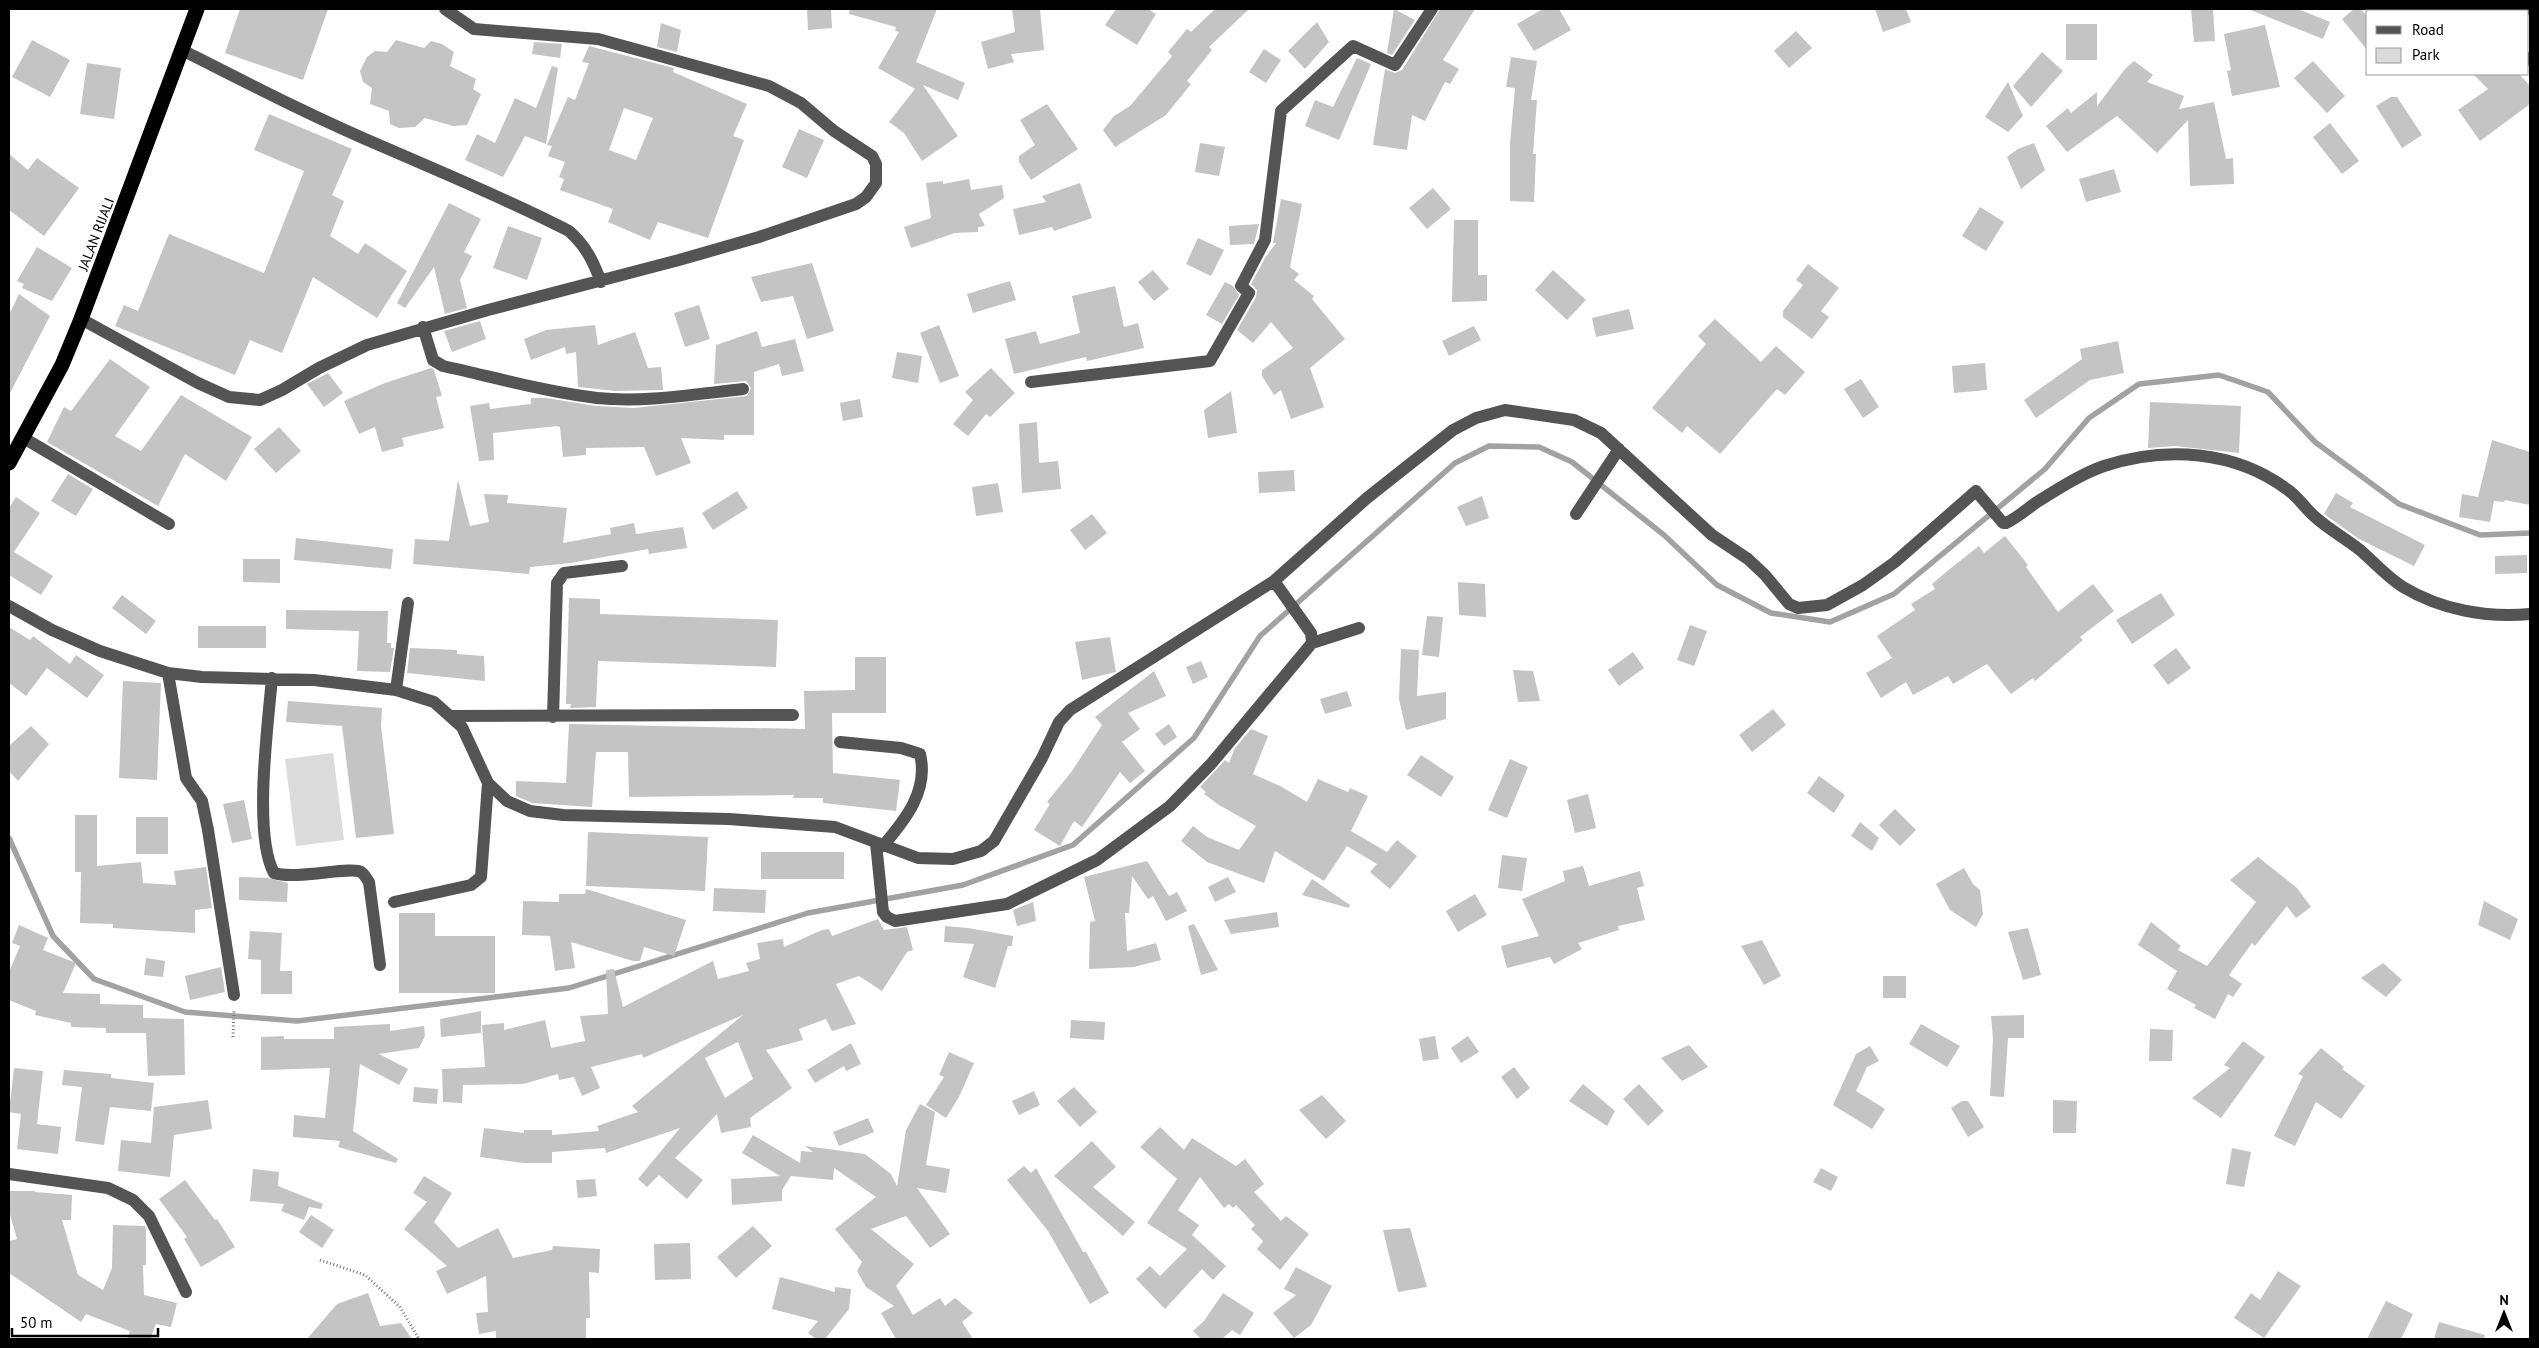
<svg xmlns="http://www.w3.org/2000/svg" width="2539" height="1348" viewBox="0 0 2539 1348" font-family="'PT Sans',sans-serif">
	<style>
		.green { fill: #dbdbdb }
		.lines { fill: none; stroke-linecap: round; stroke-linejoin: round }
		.stream { stroke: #a2a2a2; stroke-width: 5.5 }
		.building { fill: #c4c4c4; fill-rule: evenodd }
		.path { stroke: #767676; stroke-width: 3; stroke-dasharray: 1 2.5; stroke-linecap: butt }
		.minor { stroke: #545454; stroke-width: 12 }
		.highway { stroke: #000; stroke-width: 15 }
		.labels { text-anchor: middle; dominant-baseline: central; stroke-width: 4.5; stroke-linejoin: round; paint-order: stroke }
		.street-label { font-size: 14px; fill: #000; stroke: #fff }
	</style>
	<rect width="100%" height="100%" fill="#fff"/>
	<path class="green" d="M333,753L344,840L296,846L285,759Z"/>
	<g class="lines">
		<path class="stream" d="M9,838L53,936L94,979L185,1012L297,1021L569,988L808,913L963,885L1073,845L1194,738L1260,636L1455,463L1489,446L1539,447L1572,462L1664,535L1717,585L1771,613L1830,622L1894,594L2045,469L2089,418L2139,384L2219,375L2268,392L2315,442L2399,504L2480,535L2530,533"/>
	</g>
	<path class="building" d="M240,9H328L303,80L225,53Z
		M807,9H831L832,28L808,30Z
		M850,9H937L916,62L965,83L958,100L923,85L958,136L922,161L904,133L889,122L915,89L878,68L899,32L895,31L896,27L849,14Z
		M1012,9H1040L1044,50L1011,54L1014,62L988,69L981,42L1015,32Z
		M1116,9H1148L1156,14L1137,45L1105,25Z
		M1215,9H1249L1209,47L1212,50L1187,81L1191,84L1166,115L1115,147L1103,130L1114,116L1130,106L1172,56L1168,52L1187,29L1191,32Z
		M1394,9L1415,20L1392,55L1387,53Z
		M1440,9H1475L1443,60L1459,69L1450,84L1445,82L1425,121L1412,115L1407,150L1373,145L1385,69L1395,73L1402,70Z
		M1543,9H1559L1571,30L1534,51L1517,24Z
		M1875,9H1906L1911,22L1883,32Z
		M2191,9H2213L2215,41L2194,42Z
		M2248,9H2298L2330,22L2323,39Z
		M2354,9H2361L2368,17V51L2342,19Z
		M1317,22L1329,42L1305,69L1288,51Z
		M661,23L681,30L677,52L657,47Z
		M2066,24H2097V60H2066Z
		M2265,25L2280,87L2232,96L2227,71L2231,70L2224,34Z
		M1796,31L1812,48L1789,68L1774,51Z
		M32,40L70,60L50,97L12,77Z
		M396,40L424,48L431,41L442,44L454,52L450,66L476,79L473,89L481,94L467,125L453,126L425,118L415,127L399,128L390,124L389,111L370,104L372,88L363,82L360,71L367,57L375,51L387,52Z
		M534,42L562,44L560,58L532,54Z
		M589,46L674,68L673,72L747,104L733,136L744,140L708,238L658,222L650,240L608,222L613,209L560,190L564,179L559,177L565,162L548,156L552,146L547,145L568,97L575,100L589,63L582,62ZM624,108L653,118L636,160L609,150Z
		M1264,49L1281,60L1266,83L1249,72Z
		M2042,52L2063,71L2031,107L2013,86Z
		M1511,57L1537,61L1531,100H1537L1533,154H1536L1534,202L1510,201V144L1515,88L1506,87Z
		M1357,58L1371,64L1339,140L1305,126L1315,100L1333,107Z
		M2134,61L2153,75L2147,82L2184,96L2179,109L2214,102L2226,159L2233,158L2234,184L2190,186L2188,120L2157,153L2117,116L2067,152L2046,126L2068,108L2071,113L2097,92V106L2125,69Z
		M2313,61L2345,96L2327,113L2294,78Z
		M87,63L121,68L114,119L80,114Z
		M552,66L558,68L546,144L525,136L503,177L465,160L477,134L495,143L515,98L536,108Z
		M2473,74H2519L2530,86V104L2480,141L2458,110L2488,89Z
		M2008,82L2023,116L2008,132L1985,117Z
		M2391,97H2397L2422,135L2402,148L2376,106Z
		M1047,104L1078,149L1031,180L1019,162V156L1035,145L1020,120Z
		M269,114L352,149L332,195L344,201L330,236L358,254L365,243L407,271L377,318L313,277L282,353L250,340L235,375L115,326L124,305L138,311L169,234L264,273L304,171L254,150Z
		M2330,123L2359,161L2342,174L2313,137Z
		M799,129L824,140L807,178L782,167Z
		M1200,143L1225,147L1219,176L1195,172Z
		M2034,143L2045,170L2021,189L2007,157L2018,149Z
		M9,154L28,170L37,158L79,188L44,236L9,210Z
		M2114,169L2121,192L2086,202L2079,179Z
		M969,179L971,190L1002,185L1004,198L979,214L985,226L978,227V232L955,233L911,248L904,227L931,218L926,183L943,181V184Z
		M1080,183L1092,218L1054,231L1052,227L1019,235L1013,209L1046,202L1042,196Z
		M1433,188L1451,209L1427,229L1409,208Z
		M1281,199L1302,204L1290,267L1299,274L1294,280L1314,296L1312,299L1345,339L1310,368L1324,407L1291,419L1281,390L1274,395L1262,376V370L1293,348L1271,322L1253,343L1237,330L1256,297L1257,290L1251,284L1265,258L1276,243H1273Z
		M449,203L481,219L464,252L472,256L460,280L467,308L445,314L434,267L405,308L397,303Z
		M1980,207L2004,222L1986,251L1962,236Z
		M1454,220H1478V275H1487V301L1452,302Z
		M1259,224L1254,244L1230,245L1229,226Z
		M508,226L542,238L527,280L493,268Z
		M1198,238L1224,250L1211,276L1186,264Z
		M37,247L72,268L52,301L22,288L24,284L17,281Z
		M812,263L834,331L807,339L793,296L761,302L751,277Z
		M1808,264L1839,288L1821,311L1829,317L1812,339L1783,317V311L1803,285L1796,280Z
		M1153,270L1169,289L1154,301L1138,282Z
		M1553,270L1586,300L1567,320L1535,290Z
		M1010,281L1016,300L973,313L967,294Z
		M1225,282L1233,286L1239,295L1222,324L1206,315Z
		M1115,286L1124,327L1138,323L1144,348L1087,361L1086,357L1014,374L1005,339L1036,331L1040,344L1080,333L1072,296Z
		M19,294L50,316L9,395V315Z
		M699,305L710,339L685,347L674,313Z
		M1629,309L1634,329L1596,337L1592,318Z
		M1715,319L1761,362L1776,346L1805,372L1785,395L1777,389L1720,454L1687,426L1682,433L1652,408L1706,344L1698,336Z
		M480,321L486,339L452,352L444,331Z
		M595,325L598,345L635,332L648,368L661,367L663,390L615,391L578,387L576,352L566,354L565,347L531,360L524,339L546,330Z
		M939,325L959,376L940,383L920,333Z
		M1474,326L1481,340L1449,356L1442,341Z
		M757,331L762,347L795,339L804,371L782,376L779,364L754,372V435H724V440L681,438L691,463L656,476L644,447L586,448V455L563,457L560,427L557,426L493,433L494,460L479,461L470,406L489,403L490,409L531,404V398H546L596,406L634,408L747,396L751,388L746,381L714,384L716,345Z
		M2118,341L2124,373L2090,380L2036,418L2024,400L2082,359L2080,349Z
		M897,352L922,356L918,383L892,378Z
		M110,359L150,387L115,436L141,451L181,395L252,437L226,481L185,454L158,506L47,442L64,407L71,411Z
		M1985,363L1987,390L1954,393L1952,366Z
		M431,368L434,370L442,396L436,397L444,428L402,438L404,446L382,452L375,427L359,434L344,401L385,383Z
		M991,368L1015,393L990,417L986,414L968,436L953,424L973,400L965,392Z
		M328,373L343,393L324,407L307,384Z
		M1861,379L1879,407L1863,418L1844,389Z
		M1231,391L1237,433L1208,438L1204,410Z
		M860,399L863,417L843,421L840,403Z
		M2150,402L2241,406L2239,453L2175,446L2148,448Z
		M1037,422L1039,463L1058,461L1061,489L1022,493L1019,424Z
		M279,427L301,451L276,473L254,449Z
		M2492,440L2530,452V505L2505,500L2504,502L2494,501L2490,522L2459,517L2462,494L2478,497Z
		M1294,470L1295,491L1259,493L1258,472Z
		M68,474L93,489L76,516L51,501Z
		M458,480L470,526L489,522L484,494L508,495L507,503L567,508L563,543L611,534L610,528L634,523L636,534L683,527L687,548L649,554L648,549L571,563L530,567L529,574L413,564L415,539L449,541Z
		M998,483L1003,512L976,516L972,487Z
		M737,491L748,508L713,530L702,513Z
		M2336,493L2353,503L2350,507L2425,545L2414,566L2359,539L2324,514Z
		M1482,496L1489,518L1466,526L1457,507Z
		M16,497L40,513L14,552L53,576L41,595L9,575V508Z
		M1092,514L1107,533L1085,550L1070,530Z
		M2005,536L2028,565L2026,567L2058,612L2093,584L2114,611L2080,637L2083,640L2035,681L2033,678L2011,694L1987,664L1953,684L1948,676L1913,695L1906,682L1881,698L1866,673L1892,658L1877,636L1915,610L1911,604L1935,589L1932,584L1951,568L1979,546L1984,553Z
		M296,538L393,549L391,569L294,560Z
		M2527,555V573L2495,574V556Z
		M243,559H280V583L243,582Z
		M1458,582L1485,584L1486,617L1459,615Z
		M2161,593L2175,615L2132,644L2116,620Z
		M122,595L156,621L146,634L112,608Z
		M569,598L600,599V614L778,620L776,667L598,661L596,707L570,708L571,704H566Z
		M286,610L388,611L387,643H391V648H394L390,672L357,671L359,631L286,629Z
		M1427,616L1443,617L1439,657L1422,655Z
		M1690,625L1707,631L1694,666L1677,660Z
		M198,626H266V648H198Z
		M9,627L30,640L33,636L70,664L76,655L104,675L87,698L47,668L26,696L9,683Z
		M1110,637L1116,672L1082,680L1075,642Z
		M410,648L457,650V654L484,656L485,681L407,673Z
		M2176,648L2191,668L2168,685L2153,665Z
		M1401,649L1419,650L1417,696L1446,692V719L1406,730L1399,699Z
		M1633,652L1644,668L1619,686L1608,670Z
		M855,657H886V713H832L833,773L900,780L896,811L823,803V798H793L794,795L629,797L628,752H596L592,807L532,803L516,796V781L566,783L569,724L805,729L804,691L855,690Z
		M1201,661L1208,677L1193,684L1186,667Z
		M1513,670L1533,671L1540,701L1518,702Z
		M1154,671L1166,696L1128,713L1140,729L1122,742L1145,771L1130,783L1120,772L1082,827L1074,821L1060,846L1034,830L1050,804L1047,802L1072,771L1102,725L1095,717Z
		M123,681L161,683L157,780L119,778Z
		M1347,691L1352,706L1325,714L1320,699Z
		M288,701L382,708L381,726L394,834L356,838L342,726L286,722Z
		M1773,709L1786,725L1752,752L1739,735Z
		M1169,724L1177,737L1164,746L1155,734Z
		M31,726L49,744L18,781L9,771V746Z
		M1251,729L1268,736L1253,774L1282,787L1307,802L1318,779L1348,792L1350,788L1368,796L1351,831L1387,852L1397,840L1417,856L1390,889L1370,872L1377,864L1347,846L1324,881L1275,851L1264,883L1207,862L1181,841L1193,826L1207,837L1239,850L1256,826L1219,805L1204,794L1206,792L1200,787L1225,760L1229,763L1235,748Z
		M1421,755L1454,777L1441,797L1407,775Z
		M1510,759L1528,767L1507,818L1488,810Z
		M1819,776L1845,795L1834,813L1807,793Z
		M1588,794L1596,828L1575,833L1567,800Z
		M244,800L252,839L232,843L223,804Z
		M1895,809L1916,830L1900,846L1879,825Z
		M75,815H97V866L141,862L143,883L176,885L174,871L206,867L212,908L195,910V933L113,928V924L80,923L81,872H75Z
		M136,817H168V854H136Z
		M1860,822L1879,838L1872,851L1851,836Z
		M588,832L708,837L705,891L586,886Z
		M761,852H844V879H761Z
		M1502,855L1527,858L1522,891L1498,888Z
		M2258,857L2297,888L2311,907L2296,918L2287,906L2255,946L2252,943L2229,975L2242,984L2233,997L2228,994L2215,1019L2194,1008L2196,1005L2167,989L2177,971L2138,945L2151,922L2181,946L2178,950L2207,966L2256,902L2230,880Z
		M1147,861L1169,896L1177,892L1187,911L1166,921L1153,896L1148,899L1132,876L1129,913H1125L1127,951L1156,943L1161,960L1134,967L1089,969L1090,922L1095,921L1084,877Z
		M1583,866L1589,886L1640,871L1644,886L1637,888L1645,920L1618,926L1619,930L1578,943L1582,949L1554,964L1550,957L1507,968L1501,946L1539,936L1522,899L1565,881L1563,871Z
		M1964,868L1973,884L1980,890L1983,914L1976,927L1950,910L1936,884Z
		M239,877L268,878L288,883L287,902L239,900Z
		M1228,877L1236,892L1215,902L1208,887Z
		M1312,879L1350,905L1349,908L1302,895Z
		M714,888L766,890L765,913L713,911Z
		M586,889L686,920L674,956L644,947L640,961H633L571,942L575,968L555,971L550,936L522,935L523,901L559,902V894H585Z
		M1475,894L1487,915L1458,932L1446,911Z
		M2484,901L2518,919L2510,940L2478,925Z
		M1033,902L1036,921L1017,926L1013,910Z
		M1277,912L1279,927L1231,934L1224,920Z
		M399,913H435V936H495V993H399Z
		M878,919L884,930L907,927L913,950L907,952L882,991L859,976L836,984L856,1024L832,1031L826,1019L799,1029L803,1040L766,1050L792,1088L750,1118L751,1127L721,1133L717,1114L675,1158L703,1180L687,1199L659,1175L647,1187L638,1179L680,1128L606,1153L605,1148L552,1152V1163H523L480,1157L484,1128L524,1133V1130H552V1135L599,1131L597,1126L638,1112L632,1106L743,1015L643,1058L642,1054L591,1067L600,1088L582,1096L574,1077L559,1080L558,1074L523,1084L463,1085L462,1103L443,1102L442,1069L485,1067L482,1025L504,1023V1030L545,1020L551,1048L585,1041L580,1016L608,1014L606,970L614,969L623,1007L713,961L718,979L749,971L746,963L760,959L757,943L783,939L784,947L822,930L829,929L832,936ZM738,1042L753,1079L725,1098L705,1058Z
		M1194,924L1218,970L1201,975L1188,926Z
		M19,925L48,938L43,950L76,963L63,993L100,994V1004L143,1005V1018L184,1019L185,1075L148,1076L146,1033H106V1028L71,1027V1023L35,1015L36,1011L9,1000V972L20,946L12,943Z
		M945,926L968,928L1013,936L1012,946H1008L995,988L963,977L974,944L944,942Z
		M2028,928L2041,975L2023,980L2008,932Z
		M250,931L282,933L280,971H292V994H261V960L248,959Z
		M1762,940L1781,976L1764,985L1741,946Z
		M146,958L165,961L163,977L144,975Z
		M2383,963L2402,980L2386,997L2361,978Z
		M221,967L225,992L190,1000L185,976Z
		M1883,976H1906V998H1883Z
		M481,1011V1033L441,1037L440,1019Z
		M2024,1015V1038H2008L2004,1097L1990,1096L1993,1039L1991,1016Z
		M1071,1020L1105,1022L1104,1040L1070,1038Z
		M390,1024V1031L424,1026L425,1036L419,1048L379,1054L408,1069L399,1085L360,1064L353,1131L398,1159L396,1163L338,1147L340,1141L293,1137L294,1115L325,1118L330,1068L261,1070V1037L284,1036V1039H334V1027Z
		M1921,1024L1960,1046L1947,1067L1909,1044Z
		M2150,1029L2173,1030L2172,1061H2149Z
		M1435,1036L1439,1059L1423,1061L1419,1039Z
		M1468,1036L1479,1052L1461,1063L1451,1048Z
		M2243,1041L2265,1057L2221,1118L2192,1098L2230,1068L2224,1065Z
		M851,1043L861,1064L846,1071L844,1066L815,1083L807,1070Z
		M1689,1045L1708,1067L1682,1081L1661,1058Z
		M1870,1046L1879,1061L1867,1067L1856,1091L1885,1109L1872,1129L1833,1105L1856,1054Z
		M2321,1048L2344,1067L2342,1069L2365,1086L2341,1119L2316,1102L2295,1146L2274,1136L2303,1076L2298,1074Z
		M949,1052L974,1063L959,1097L946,1118L926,1105L944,1077L939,1075Z
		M1514,1067L1530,1088L1517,1099L1501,1077Z
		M14,1068L43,1071L37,1124L61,1127L58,1154L17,1149L21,1114L9,1112Z
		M64,1070L111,1074V1078L154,1083L151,1111L110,1107L104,1145L75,1141L82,1087L62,1085Z
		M1583,1084L1615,1111L1607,1126L1569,1101Z
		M1639,1084L1664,1111L1648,1126L1623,1099Z
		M414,1087L438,1089L437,1104L413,1102Z
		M1074,1087L1097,1112L1080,1127L1057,1101Z
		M1034,1091L1040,1105L1019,1115L1012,1101Z
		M1322,1095L1346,1121L1326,1139L1299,1110Z
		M208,1100L212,1129L174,1135L170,1177L118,1171L121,1140L151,1143L154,1107Z
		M2053,1100L2077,1101L2076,1133H2053Z
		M1962,1101H1968L1984,1127L1968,1137L1951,1108Z
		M920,1104L935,1112L926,1165L950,1169L946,1193L917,1188L950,1234L930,1248L906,1216L871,1229L914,1264L896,1286L913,1315L940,1298L945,1306L955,1298L973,1313L962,1322L973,1339H896L881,1313L894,1306L866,1287L857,1271L862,1262L835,1229L876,1197L834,1168L833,1180L791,1176L782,1190V1201L732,1205L731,1179L780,1176L742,1153L753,1135L800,1163L801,1151L813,1152L805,1146L865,1154L891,1174L897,1186L906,1130Z
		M868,1118L874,1132L839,1146L833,1132Z
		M1160,1127L1184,1150L1192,1138L1236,1166L1245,1159L1264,1184L1254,1192L1281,1221L1286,1216L1309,1234L1280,1270L1257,1249L1263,1241L1251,1229L1255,1225L1236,1205L1233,1208L1229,1204L1224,1208L1200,1177L1178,1210L1199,1225L1192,1235L1226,1266L1213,1280L1202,1269L1165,1309L1136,1279L1150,1266L1160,1276L1187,1249L1147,1223L1177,1179L1140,1147Z
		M1092,1141L1116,1167L1093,1187L1135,1222L1123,1236L1054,1176Z
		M2232,1148L2251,1152L2244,1187L2226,1184Z
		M1024,1166L1031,1173L1036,1168L1083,1252H1086L1109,1293L1090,1304L1048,1231L1007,1180Z
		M1821,1168L1838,1177L1831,1191L1813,1182Z
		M253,1169L279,1172L278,1186L323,1204L321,1209L309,1207L304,1220L281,1211L284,1204L250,1201Z
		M424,1176L452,1193L434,1222L458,1248L498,1228L513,1258L552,1250L553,1246L600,1249L599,1273L589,1272L590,1318H586V1339H496V1331L479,1334L476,1313L488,1312L486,1276L447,1294L436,1271L447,1266L404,1229L427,1202L413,1193Z
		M595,1179L597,1196L578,1198L576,1180Z
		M185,1180L215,1220L217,1219L235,1247L201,1267L184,1239L187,1237L159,1199Z
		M9,1191H35V1192L72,1195L71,1220H62L78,1275L103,1290L112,1268L113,1225L145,1226L146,1229V1265H143L144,1295L177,1303L171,1327L156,1324L150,1339H127L130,1331L86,1314L81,1322L9,1273V1241L17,1239L9,1211Z
		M311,1215L334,1230L322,1248L299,1232Z
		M753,1226L772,1246L736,1278L717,1257Z
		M1410,1228L1427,1287L1398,1292L1383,1230Z
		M690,1243L691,1279L655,1280L654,1244Z
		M1296,1267L1332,1286L1311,1325L1294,1338L1273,1313L1296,1295L1284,1289Z
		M2278,1271L2301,1286L2264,1338L2234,1318L2251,1293L2260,1300Z
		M780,1277L835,1292V1287L851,1289L849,1309L825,1339H816L808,1333L818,1321L772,1309Z
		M368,1293L380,1326L401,1323L412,1339H307L337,1304Z
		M1223,1293L1254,1313L1240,1335L1232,1330L1222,1339H1201L1193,1331L1204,1321Z
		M2386,1301L2413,1314L2401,1339H2367Z
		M2439,1322L2485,1335L2484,1339H2434Z"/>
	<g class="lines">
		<path class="path" d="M233,1037L234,1011
			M320,1260L365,1275L400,1307L419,1339"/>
		<path class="minor" d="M2448,9L2452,11
			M2529,9H2530
			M182,50C249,84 317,119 386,148C448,175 509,200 569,231C586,246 593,261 601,282
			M2528,58L2530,60
			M81,319L198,383L229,397L260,400L282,390L319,368L367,345L488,310L679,260L759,237L856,204L866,197L876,183V164L872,156L834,131L801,103L769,86L598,39L474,29L445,9
			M423,327L433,360L443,366C494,377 545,392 597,398C645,403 695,394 743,389
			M1031,382L1210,361L1249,293L1241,286L1265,240L1281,111L1353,46L1395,65L1432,9
			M22,437L169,524
			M1576,514L1619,449
			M9,606L52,630L100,651L168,673L202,677L314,680L396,690L434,702L462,727L488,783L507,801L530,811L563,815L729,819L835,827L918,858L953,859L981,851L994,841L1042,758L1059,722L1070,710L1274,581L1367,498L1453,430L1476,418L1505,410L1574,420L1601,433L1712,535L1748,559L1765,575L1789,604L1798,608L1827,605L1863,585L1895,562L1976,491L2003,523H2006C2017,518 2027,509 2037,502C2058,489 2081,474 2104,466C2165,446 2235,450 2288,490C2298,497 2305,508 2314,516C2328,529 2345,538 2360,550C2374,562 2387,577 2403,587C2441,610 2487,618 2530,614
			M1312,643L1359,628
			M168,673L186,778L202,801L208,830L234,995
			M272,678C268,724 253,835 274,873C296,880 351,866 361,872C364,874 367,879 369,882L380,965
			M396,690L408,603
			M452,716L793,715
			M553,717L557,583L564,573L622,566
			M840,742L901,748L920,754C929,791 905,820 883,846
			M876,843L883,912L887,917L895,921L1007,904L1097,860L1170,806L1211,764L1312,643L1311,633L1274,581
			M394,902L471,885L481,877L488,783
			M9,1174L108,1188L133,1200L149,1216L186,1292"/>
		<path class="highway" d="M9,463L62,365L81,319L197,9"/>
	</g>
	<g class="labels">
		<g class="street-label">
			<text transform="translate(96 234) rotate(-69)">JALAN RIJALI</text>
		</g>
	</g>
	<rect width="2539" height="1348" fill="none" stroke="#000000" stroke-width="20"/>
	<rect x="2366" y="10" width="162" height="65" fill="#ffffff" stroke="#999999"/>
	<rect x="2376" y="26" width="25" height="8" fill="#545454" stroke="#999999"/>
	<text x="2412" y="35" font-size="15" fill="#000000">Road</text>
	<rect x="2376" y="48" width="25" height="15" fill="#dbdbdb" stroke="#999999"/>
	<text x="2412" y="60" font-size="15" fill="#000000">Park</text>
	<g transform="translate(2504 1313)" stroke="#ffffff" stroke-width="4" paint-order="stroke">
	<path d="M0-4L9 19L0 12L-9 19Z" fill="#000000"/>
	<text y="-8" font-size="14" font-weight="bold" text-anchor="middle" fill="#000000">N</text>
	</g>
	<path d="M12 1328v8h146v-8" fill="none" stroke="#000000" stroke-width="2.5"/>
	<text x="20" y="1328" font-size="15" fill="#000000" stroke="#ffffff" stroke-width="4" paint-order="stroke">50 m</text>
</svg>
